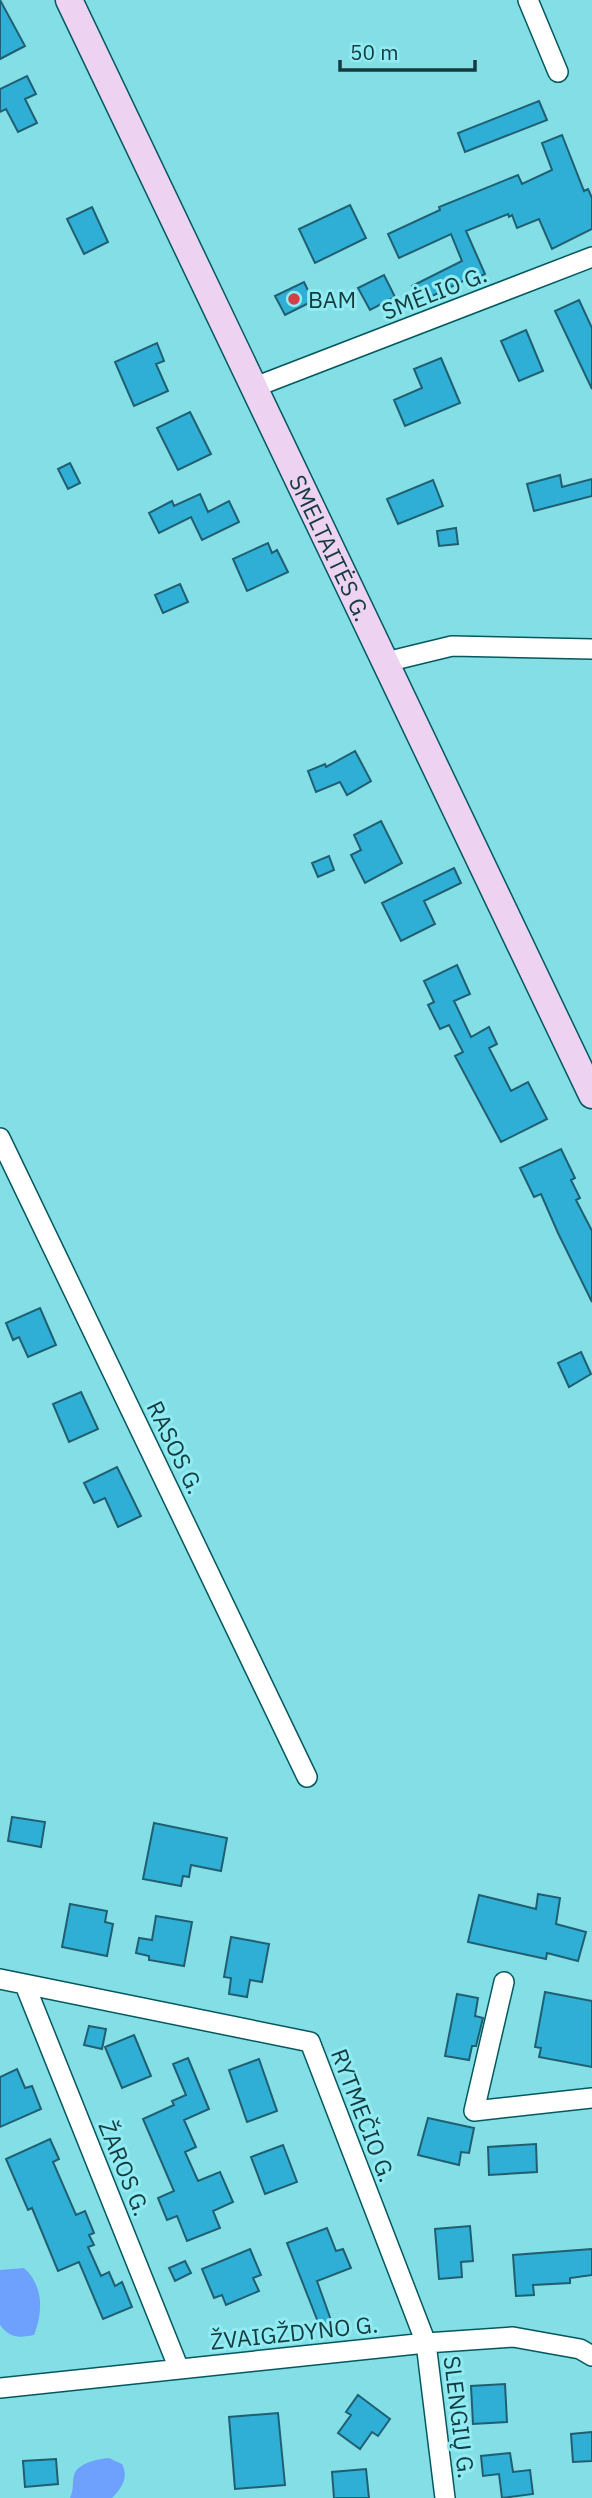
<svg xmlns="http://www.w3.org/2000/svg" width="592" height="2498" viewBox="0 0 592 2498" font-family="'IBM Plex Sans',sans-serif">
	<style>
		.water { fill: #6ea0fe }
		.building { fill: #2fafd5; stroke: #205f72; stroke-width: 2 }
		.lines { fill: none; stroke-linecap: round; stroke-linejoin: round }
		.street-casing { stroke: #05585e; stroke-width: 22 }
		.secondary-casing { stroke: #05585e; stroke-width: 29 }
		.street { stroke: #fff; stroke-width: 19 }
		.secondary { stroke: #eed2f2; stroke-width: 26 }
		.poi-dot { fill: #d04046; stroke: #90ebf2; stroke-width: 2.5 }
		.labels { text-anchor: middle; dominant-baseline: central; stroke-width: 6; stroke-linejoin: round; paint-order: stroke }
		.street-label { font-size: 23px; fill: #143b3e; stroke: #90ebf2 }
		.poi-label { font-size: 23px; fill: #143b3e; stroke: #90ebf2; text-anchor: start }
	</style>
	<rect width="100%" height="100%" fill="#83dee5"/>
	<path class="water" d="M24,2268C44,2286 43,2312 34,2335C18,2338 10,2338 0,2325V2270Z
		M109,2458L122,2464C129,2477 122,2488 112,2498H70C74,2490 72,2483 74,2475C78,2463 97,2459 109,2458Z"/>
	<path class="building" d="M0,0L25,46L0,59Z
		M27,76L36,94L25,99L37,123L18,132L6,109L0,112V89Z
		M539,101L547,120L465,152L458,133Z
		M562,135L584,191L588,189L592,198V229L552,249L539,219L517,228L512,215L509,217L508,214L466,231L485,274L466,283L465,280L420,302L412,286L462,261L451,234L399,258L388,234L440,210L439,207L518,175L522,184L552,170L542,143Z
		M350,205L366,238L315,263L299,229Z
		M92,207L108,242L84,254L67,219Z
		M384,275L395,297L370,310L358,288Z
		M304,282L313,301L285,315L275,296Z
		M579,300L592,328V389L555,311Z
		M526,330L543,371L519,381L501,341Z
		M157,343L164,361L156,364L168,391L134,406L115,362Z
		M441,358L460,403L405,426L394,400L422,388L414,369Z
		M190,412L211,454L178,470L157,428Z
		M70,463L80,483L68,489L58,469Z
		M560,475L562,487L592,479V496L534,511L527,484Z
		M433,480L443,506L398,524L387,499Z
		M200,494L208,512L229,501L239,522L202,540L191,517L159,533L149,513L172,501L174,506Z
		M456,528L458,544L439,546L437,531Z
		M268,543L272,553L277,550L288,572L247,591L233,559Z
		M180,584L188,602L163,613L155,595Z
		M355,751L371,781L347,795L340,782L316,792L308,771L325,764L326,767Z
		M381,821L402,863L365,883L351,855L361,850L354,835Z
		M329,856L334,870L318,877L312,863Z
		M454,868L461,883L424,901L435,924L401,941L382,903Z
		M457,965L470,994L454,1001L471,1037L489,1027L497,1044L489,1048L511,1091L528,1082L547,1119L501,1142L455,1056L463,1052L449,1025L440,1029L428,1005L434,1002L424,981Z
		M561,1149L575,1178L571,1180L580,1198L576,1200L592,1231V1302L558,1233L541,1194L534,1197L520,1168Z
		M40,1308L56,1345L28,1357L19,1337L13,1340L6,1323Z
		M581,1352L591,1374L569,1387L558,1363Z
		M81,1392L98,1429L69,1442L53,1404Z
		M117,1467L141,1516L118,1527L105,1498L94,1503L84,1483Z
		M12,1817L45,1822L41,1847L8,1841Z
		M154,1823L227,1838L221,1871L191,1865L189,1877L183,1876L181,1886L143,1879Z
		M538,1894L560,1898L556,1924L586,1932L578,1961L547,1953L546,1959L468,1942L479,1895L536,1909Z
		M70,1904L107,1911L105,1922L113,1924L107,1956L62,1947Z
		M156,1916L192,1922L184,1966L149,1960V1956L136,1953L139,1938L152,1940Z
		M231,1937L269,1944L262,1982L250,1980L247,1997L229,1994L231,1978L224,1977Z
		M545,1992L592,2001V2067L539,2057L541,2048L535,2047Z
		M457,1994L478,1998L475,2016L483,2018L476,2046H472L469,2060L445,2056Z
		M89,2026L106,2029L102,2049L84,2045Z
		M134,2035L151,2076L122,2088L105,2047Z
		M188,2058L209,2109L184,2120L196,2147L185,2152L198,2181L220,2172L233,2202L213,2211L220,2228L187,2241L177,2216L167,2220L158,2198L174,2191L143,2119L174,2105L172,2101L186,2095L173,2064Z
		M259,2059L277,2111L247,2122L229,2070Z
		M17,2069L25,2088L32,2086L41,2109L0,2127V2077Z
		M428,2118L474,2128L469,2153L461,2152L459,2165L418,2155Z
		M50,2139L59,2159L53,2162L76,2215L85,2211L94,2233L89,2235L94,2245L88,2247L101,2276L109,2272L115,2286L122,2282L132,2307L103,2319L79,2262L58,2271L32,2208L28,2210L6,2159Z
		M536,2144L537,2172L489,2175L488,2147Z
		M283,2145L297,2182L265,2194L251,2157Z
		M470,2226L473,2261L461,2262L462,2277L439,2279L435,2229Z
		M327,2228L336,2251L343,2249L351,2268L317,2281L332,2323L320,2327L287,2243Z
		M250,2249L261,2275L253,2278L259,2291L226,2305L222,2295L214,2298L202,2269Z
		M592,2249V2275L570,2278V2283L533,2285L534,2295L516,2296L513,2255Z
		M185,2261L191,2273L175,2281L169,2268Z
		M505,2384L507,2422L473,2424L471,2386Z
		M358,2395L390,2419L378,2436L372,2432L360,2449L338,2433L351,2415L346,2412Z
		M278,2413L285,2485L235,2489L229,2417Z
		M592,2432V2461L573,2462L571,2434Z
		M510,2453L513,2472L530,2470L533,2494L502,2498L499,2474L483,2476L481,2456Z
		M56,2459L58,2484L25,2487L23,2461Z
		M366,2469L369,2498H334L332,2472Z"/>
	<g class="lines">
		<g class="street-casing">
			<path id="street" d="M528,0L558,72
				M255,387L592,257
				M386,662L452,646L592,649
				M0,1138L307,1777
				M0,1979L310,2042L426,2343L445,2498
				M504,1982L474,2111L592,2098
				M25,1985L179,2369
				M0,2388L426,2343L513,2337L580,2349L592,2356"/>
		</g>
		<g class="secondary-casing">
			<g id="secondary">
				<path id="s1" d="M69,0L592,1095"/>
			</g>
		</g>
		<use href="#street" class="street"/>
		<use href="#secondary" class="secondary"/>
	</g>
	<circle class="poi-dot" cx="294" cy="299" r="7"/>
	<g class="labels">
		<g class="street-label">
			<text transform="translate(434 292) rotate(-21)">SMĖLIO G.</text>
			<text stroke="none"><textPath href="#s1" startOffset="607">SMELTAITĖS G.</textPath></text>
			<text transform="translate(176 1447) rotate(64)">RASOS G.</text>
			<text transform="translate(364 2115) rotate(69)">RYTMEČIO G.</text>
			<text transform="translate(125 2168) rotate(68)">ŽAROS G.</text>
			<text transform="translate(294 2332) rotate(-6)">ŽVAIGŽDYNO G.</text>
			<text transform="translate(460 2417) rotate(83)">SLENGIŲ G.</text>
		</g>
		<g class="poi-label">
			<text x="308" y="299">BAM</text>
		</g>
	</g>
	<path d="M340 60v10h135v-10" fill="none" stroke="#143b3e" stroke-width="3.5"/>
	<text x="350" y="60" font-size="21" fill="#143b3e" stroke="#90ebf2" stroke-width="5" paint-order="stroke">50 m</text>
</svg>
